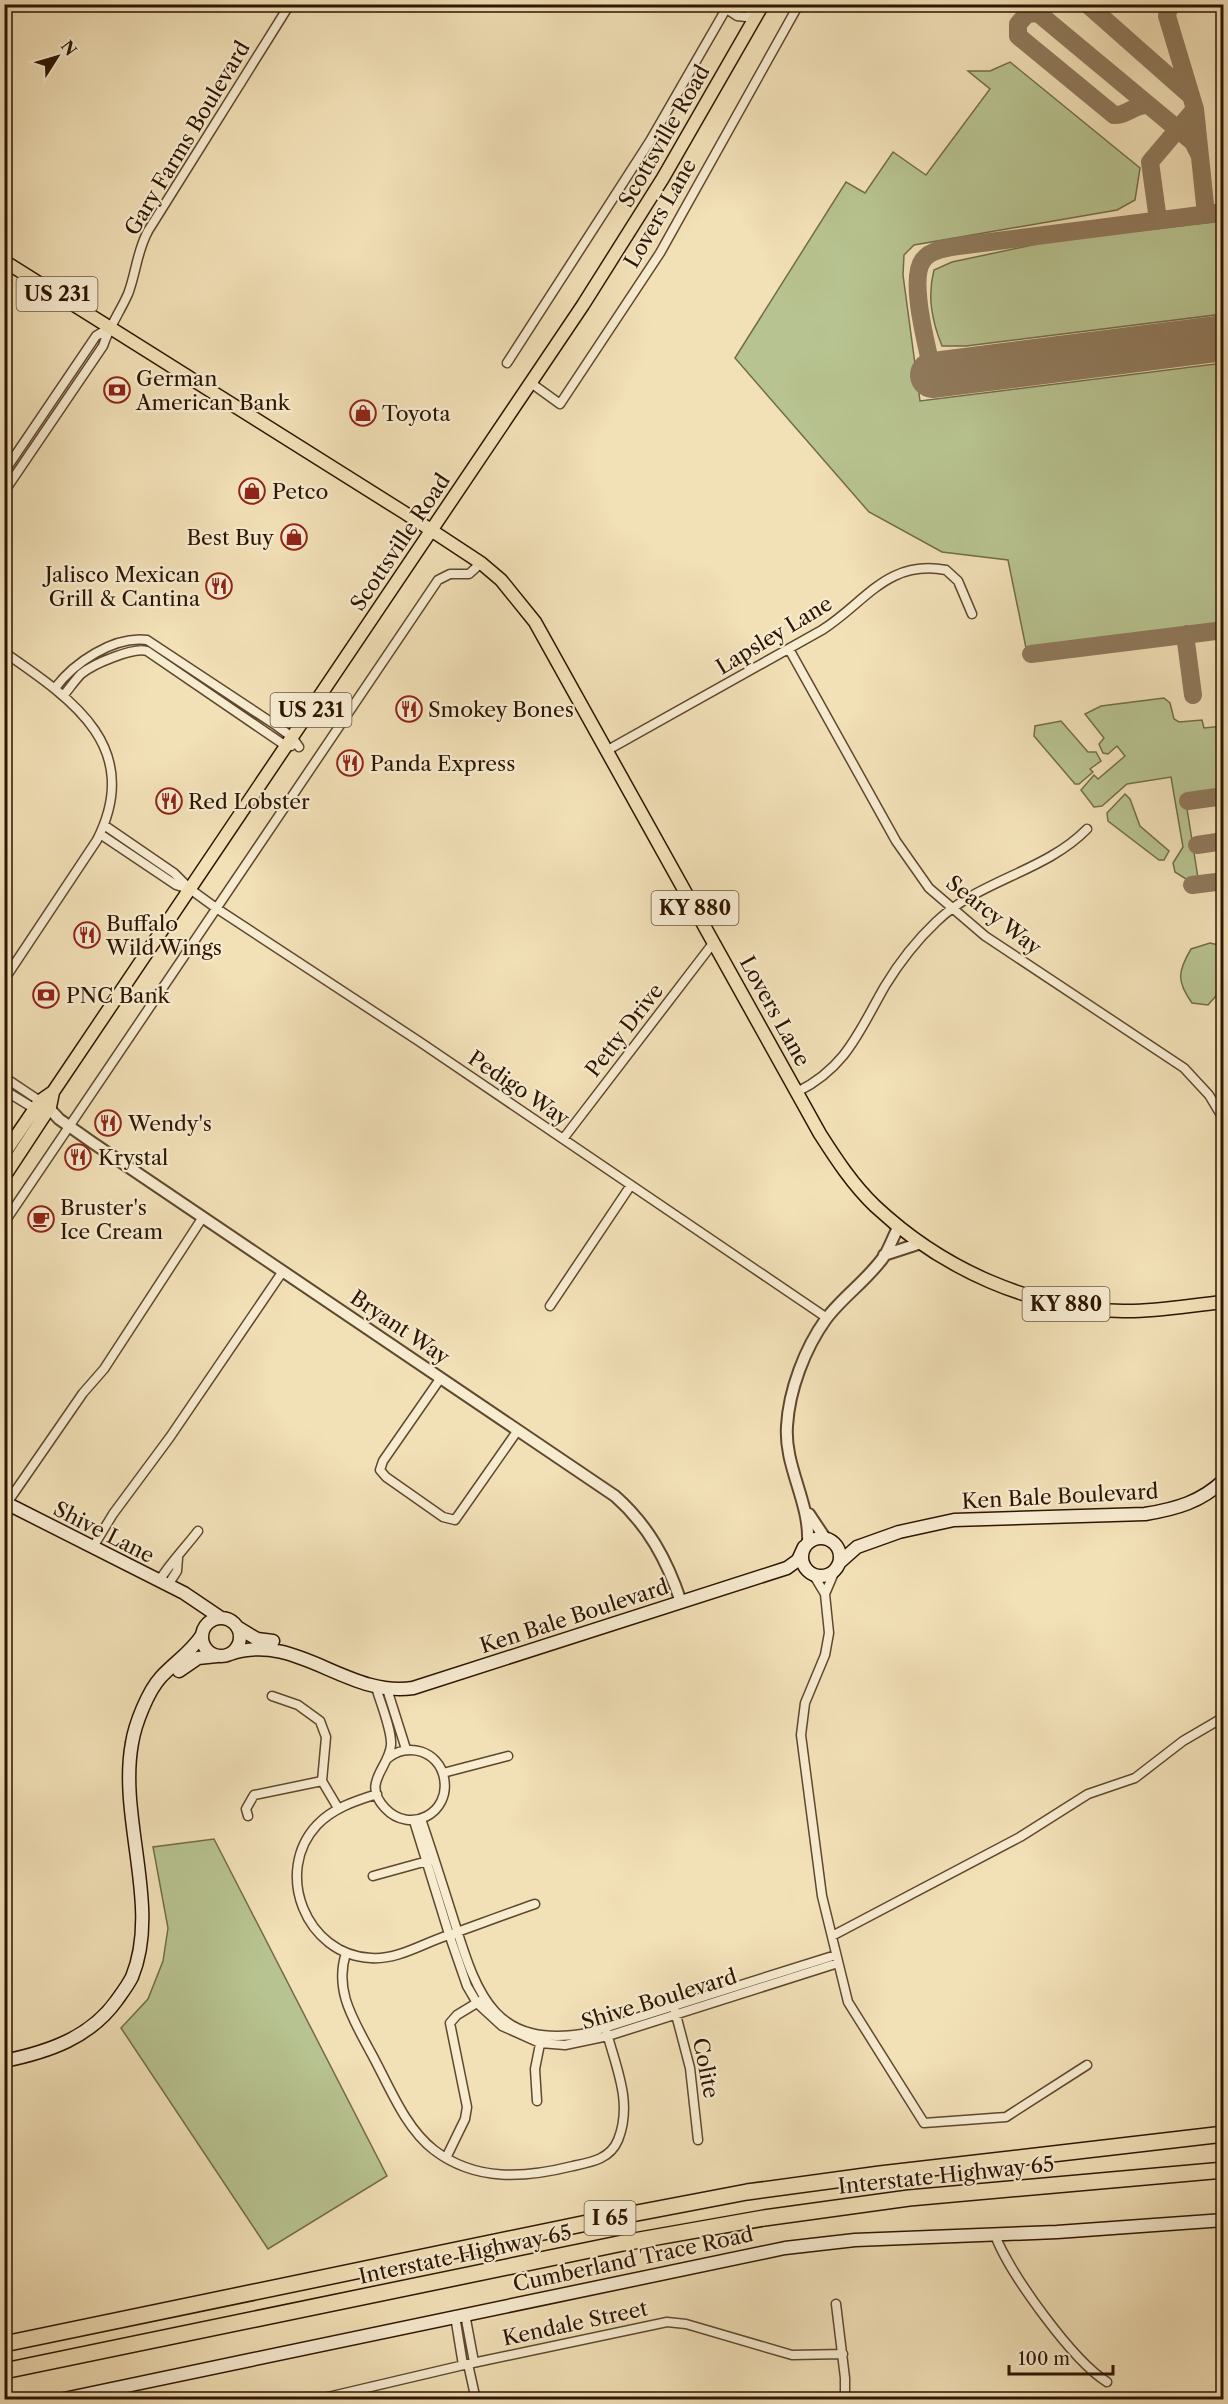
<svg xmlns="http://www.w3.org/2000/svg" width="1228" height="2404" viewBox="0 0 1228 2404" font-family="'Libre Caslon Text',serif">
	<style>
		.green { fill: #b7c390; stroke: #726c48; stroke-width: 1.5 }
		.lines { fill: none; stroke-linecap: round; stroke-linejoin: round }
		.taxiway { stroke: #907a5c; stroke-width: 18 }
		.runway { stroke: #907a5c; stroke-width: 46 }
		.minor-casing { stroke: #5e482e; stroke-width: 11 }
		.tertiary-casing { stroke: #5e482e; stroke-width: 14 }
		.secondary-casing { stroke: #2d1500; stroke-width: 15 }
		.primary-casing { stroke: #2d1500; stroke-width: 15 }
		.motorway-casing { stroke: #2d1500; stroke-width: 18 }
		.minor { stroke: #f7ebd0; stroke-width: 8 }
		.tertiary { stroke: #f7ebd0; stroke-width: 10 }
		.secondary { stroke: #f7ebd0; stroke-width: 12 }
		.primary { stroke: #f2e0b7; stroke-width: 12 }
		.motorway { stroke: #f2e0b7; stroke-width: 15 }
		.labels { text-anchor: middle; dominant-baseline: central; stroke-width: 4.5; stroke-linejoin: round; paint-order: stroke }
		.shield { fill: #f7ebd0; stroke: #6a553e; stroke-width: 1.5 }
		.shield-label { font-size: 20px; font-weight: bold; fill: #2d1500 }
		.street-label { font-size: 21px; fill: #2d1500; stroke: #f7ebd0 }
		.poi-label { font-size: 21px; fill: #2d1500; stroke: #f7ebd0; text-anchor: start }
	</style>
	<rect width="100%" height="100%" fill="#f2e0b7"/>
	<filter id="stains"><feTurbulence type="fractalNoise" baseFrequency=".00333" numOctaves="4"/><feColorMatrix values="0 0 0 0 .2 0 0 0 0 .09 0 0 0 0 .02 0 0 0 .5 -.17"/></filter>
	<radialGradient id="worn" r=".72"><stop offset=".6" stop-color="#630" stop-opacity="0"/><stop offset="1" stop-color="#630" stop-opacity=".3"/></radialGradient>
	<path class="green" d="M1010,62L1140,168L1135,200L1117,210L914,245L904,255L903,275L920,401L1223,363V624L1026,648L1008,560L942,552L869,512L735,358L846,182L865,193L893,152L926,175L990,89L968,71H990Z
		M1223,221V314L966,346H942C932,321 927,297 934,270L952,262L1051,241Z
		M1164,698L1170,703L1174,719L1179,722L1202,720L1204,728L1223,726V792L1185,796L1198,878L1186,879L1175,872L1173,863L1183,847L1171,777L1127,784L1102,806L1094,807L1081,790L1094,775L1098,779L1125,756L1117,746L1108,754L1103,753L1099,744L1104,738L1085,714L1101,706Z
		M1061,721L1088,752H1096L1101,761L1090,769L1093,772L1079,784H1075L1034,736L1035,726Z
		M1125,794L1130,799L1140,826L1169,851L1164,860H1159L1108,821L1107,813Z
		M1210,943L1223,946V988L1208,1005L1192,1003C1176,981 1178,971 1191,949Z
		M214,1839L387,2176L268,2249L121,2028L148,1999L163,1961L168,1928L153,1847Z"/>
	<g class="lines">
		<path class="taxiway" d="M1087,4L1191,96
			M1148,105C1135,104 1126,116 1114,115L1018,36V24L1027,14L1038,13L1193,142L1200,156
			M1195,109L1206,214
			M1158,220L1150,162L1195,109L1167,16L1170,4
			M933,375C928,349 908,280 923,260C932,248 953,247 966,245L1224,212
			M1187,634L1186,642L1193,695
			M1031,654L1224,630
			M1188,801L1224,796
			M1197,845L1224,841
			M1192,885L1224,881"/>
		<path class="runway" d="M933,375L1224,338"/>
		<g class="minor-casing">
			<path id="minor" d="M719,4L737,16L755,18
				M744,4L755,18
				M507,363L650,141L726,9
				M531,383L560,404L660,253L799,4
				M4,472L96,336L109,328
				M4,492L103,346C109,327 120,312 128,294C136,273 137,251 148,231L290,4
				M789,649L896,841L929,888L985,936L1184,1068L1209,1095L1224,1120
				M4,652C72,699 144,747 97,840L4,980
				M55,688C74,663 113,636 147,640L277,726L292,737L299,747
				M63,696C69,689 75,680 81,674C93,664 133,647 147,651L286,746H291
				M606,751L822,630C865,603 887,559 946,570L958,581L972,614
				M104,825L174,873L190,889L216,908L420,1042L827,1318
				M100,834L176,885L189,889
				M4,1077L40,1101
				M4,1090L35,1109
				M797,1092C847,1067 859,1031 885,986C899,963 917,940 936,922C979,880 1045,872 1087,829
				M563,1139L714,942
				M4,1223L438,580L450,574H469L481,563
				M550,1306L631,1185
				M440,1379L383,1461L380,1470L386,1477L443,1517L455,1520L518,1430
				M7,1503L83,1393L104,1369L203,1217
				M93,1547L113,1514L170,1437L283,1271
				M813,1574L825,1594L829,1633L825,1655L805,1703L801,1735L822,1896L848,2002L924,2123L1006,2117L1087,2065
				M159,1581C170,1563 185,1548 198,1531
				M168,1585L177,1571L178,1558
				M825,1594L836,1568
				M376,1687C380,1702 392,1730 391,1745C389,1768 361,1783 385,1808C410,1835 451,1813 444,1778C439,1751 407,1741 387,1759
				M387,1689L406,1749
				M272,1696L298,1705L320,1721L326,1737L322,1781L338,1808
				M443,1773L508,1756
				M377,1794C355,1801 333,1808 317,1825C273,1872 306,1955 371,1958C398,1960 423,1943 449,1935C477,1925 506,1914 535,1904
				M248,1816L246,1809L254,1795L322,1781
				M421,1819C433,1854 444,1889 455,1924C478,1998 496,2049 588,2033L836,1955
				M414,1821L449,1934L467,1986L477,2003L502,2026L540,2043L565,2045L608,2036L838,1963
				M373,1876L431,1860
				M832,1936L1020,1837L1088,1794L1135,1778L1183,1741L1224,1717
				M346,1953C334,1990 353,2019 370,2051C388,2083 404,2127 434,2150C476,2182 525,2178 573,2166C592,2162 610,2159 618,2140C633,2103 616,2068 607,2033
				M675,2011L690,2068L698,2140
				M537,2101L535,2069L541,2039
				M446,2158L465,2119L467,2107L450,2023L457,2015L480,2001
				M995,2235C1009,2273 1073,2361 1107,2382
				M836,2304L845,2378V2400
				M465,2314L474,2362
				M455,2316L463,2365
				M468,2364L476,2400
				M315,2400L468,2364L667,2322L686,2324L792,2355L843,2354
				M1212,2400L1224,2395"/>
		</g>
		<g class="tertiary-casing">
			<path id="tertiary" d="M45,1104L59,1119L93,1143L615,1496C648,1525 667,1560 681,1602
				M884,1255L921,1243
				M809,1514L825,1538
				M808,1542C810,1502 784,1466 787,1426C789,1390 805,1348 826,1319C843,1296 869,1279 885,1255C890,1246 894,1235 899,1226"/>
		</g>
		<g class="secondary-casing">
			<path id="secondary" d="M4,1502L184,1593L221,1618
				M802 1557a19 19 0 1 1 38 0a19 19 0 1 1-38 0Z
				M839,1563L857,1547L899,1532L954,1520L1145,1514C1176,1509 1201,1502 1224,1480
				M202 1637a19 19 0 1 1 38 0a19 19 0 1 1-38 0Z
				M237,1627L257,1639L273,1641
				M230,1654C296,1631 347,1698 413,1688L787,1568L798,1560L804,1547
				M179,1671L198,1658L217,1656
				M4,2061C48,2052 90,2038 117,2000C122,1993 128,1985 132,1977C161,1907 118,1818 132,1743C135,1724 148,1691 161,1677C175,1662 191,1652 202,1635
				M59,2400L785,2248L855,2240L1057,2232L1224,2220"/>
		</g>
		<g class="primary-casing">
			<path id="primary" d="M4,261L405,513L481,563L501,580L535,622L820,1134C836,1159 853,1185 875,1206C942,1269 1031,1309 1123,1311C1156,1312 1191,1305 1224,1302
				M4,1154L40,1101L53,1092L583,305L663,178L763,4
				M4,1177L50,1107L53,1092"/>
		</g>
		<g class="motorway-casing">
			<path id="motorway" d="M4,2344L616,2217L747,2192L880,2174L1224,2134
				M4,2371L623,2243L764,2218L909,2198L1224,2170"/>
		</g>
		<use href="#minor" class="minor"/>
		<use href="#tertiary" class="tertiary"/>
		<use href="#secondary" class="secondary"/>
		<use href="#primary" class="primary"/>
		<use href="#motorway" class="motorway"/>
	</g>
	<defs>
		<g id="bank-ring" transform="scale(1.35)"><circle r="9.5" fill="#f7ebd0" stroke="#8f2418" stroke-width="1.5"/><path d="M-6-4H6V4H-6ZM0-2.3a2.3 2.3 0 1 0 0 4.6a2.3 2.3 0 1 0 0-4.6Z" fill="#8f2418"/></g>
		<g id="shop-ring" transform="scale(1.35)"><circle r="9.5" fill="#f7ebd0" stroke="#8f2418" stroke-width="1.5"/><path d="M-5-2.5h2.3a2.7 3.5 0 0 1 5.4 0H5L5.5 6h-11ZM-1.5-2.5h3a1.5 2.3 0 0 0-3 0Z" fill="#8f2418"/></g>
		<g id="restaurant-ring" transform="scale(1.35)"><circle r="9.5" fill="#f7ebd0" stroke="#8f2418" stroke-width="1.5"/><path d="M-5-6h1v4h1v-4h1v4h1v-4h1v5L-1.5 .5V6h-2V.5L-5-1ZM5-6V6H3V1.5H1.5Q1.5-4 5-6Z" fill="#8f2418"/></g>
		<g id="cafe-ring" transform="scale(1.35)"><circle r="9.5" fill="#f7ebd0" stroke="#8f2418" stroke-width="1.5"/><path d="M-5.5-4.5H6V0H3Q3 3.5 0 3.5H-2.5Q-5.5 3.5-5.5 0ZM3-3.2v2h1.7v-2ZM-6 4.5H4V6H-6Z" fill="#8f2418"/></g>
	</defs>
	<g fill-rule="evenodd">
		<use href="#bank-ring" x="117" y="390"/>
		<use href="#shop-ring" x="363" y="413"/>
		<use href="#shop-ring" x="252" y="491"/>
		<use href="#shop-ring" x="294" y="537"/>
		<use href="#restaurant-ring" x="219" y="586"/>
		<use href="#restaurant-ring" x="409" y="709"/>
		<use href="#restaurant-ring" x="350" y="763"/>
		<use href="#restaurant-ring" x="169" y="801"/>
		<use href="#restaurant-ring" x="87" y="935"/>
		<use href="#bank-ring" x="46" y="995"/>
		<use href="#restaurant-ring" x="108" y="1123"/>
		<use href="#restaurant-ring" x="78" y="1157"/>
		<use href="#cafe-ring" x="41" y="1219"/>
	</g>
	<g class="labels">
		<g class="shield">
			<rect x="16.5" y="277" width="81" height="34" rx="4.5"/>
			<rect x="270.5" y="693" width="81" height="34" rx="4.5"/>
			<rect x="651.5" y="891" width="87" height="34" rx="4.5"/>
			<rect x="1022.5" y="1287" width="87" height="34" rx="4.5"/>
			<rect x="584.5" y="2201" width="51" height="34" rx="4.5"/>
		</g>
		<g class="shield-label">
			<text x="57" y="294">US 231</text>
			<text x="311" y="710">US 231</text>
			<text x="695" y="908">KY 880</text>
			<text x="1066" y="1304">KY 880</text>
			<text x="610" y="2218">I 65</text>
		</g>
		<g class="street-label">
			<text transform="translate(664 136) rotate(-60)">Scottsville Road</text>
			<text transform="translate(187 138) rotate(-59)">Gary Farms Boulevard</text>
			<text transform="translate(660 213) rotate(-60)">Lovers Lane</text>
			<text transform="translate(400 542) rotate(-56)">Scottsville Road</text>
			<text transform="translate(774 635) rotate(-31)">Lapsley Lane</text>
			<text transform="translate(994 915) rotate(38)">Searcy Way</text>
			<text transform="translate(775 1011) rotate(61)">Lovers Lane</text>
			<text transform="translate(624 1030) rotate(-52)">Petty Drive</text>
			<text transform="translate(519 1088) rotate(34)">Pedigo Way</text>
			<text transform="translate(400 1327) rotate(34)">Bryant Way</text>
			<text transform="translate(1060 1496) rotate(-3)">Ken Bale Boulevard</text>
			<text transform="translate(104 1532) rotate(27)">Shive Lane</text>
			<text transform="translate(574 1616) rotate(-18)">Ken Bale Boulevard</text>
			<text transform="translate(659 1999) rotate(-17)">Shive Boulevard</text>
			<text transform="translate(706 2068) rotate(79)">Colite</text>
			<text transform="translate(946 2175) rotate(-6)">Interstate Highway 65</text>
			<text transform="translate(465 2254) rotate(-12)">Interstate Highway 65</text>
			<text transform="translate(633 2259) rotate(-12)">Cumberland Trace Road</text>
			<text transform="translate(575 2323) rotate(-12)">Kendale Street</text>
		</g>
		<g class="poi-label">
			<text x="136" y="378">German<tspan x="136" dy="24">American Bank</tspan></text>
			<text x="382" y="413">Toyota</text>
			<text x="272" y="491">Petco</text>
			<text x="274" y="537" text-anchor="end">Best Buy</text>
			<text x="200" y="574" text-anchor="end">Jalisco Mexican<tspan x="200" dy="24">Grill &amp; Cantina</tspan></text>
			<text x="428" y="709">Smokey Bones</text>
			<text x="370" y="763">Panda Express</text>
			<text x="188" y="801">Red Lobster</text>
			<text x="106" y="923">Buffalo<tspan x="106" dy="24">Wild Wings</tspan></text>
			<text x="66" y="995">PNC Bank</text>
			<text x="128" y="1123">Wendy's</text>
			<text x="98" y="1157">Krystal</text>
			<text x="60" y="1207">Bruster's<tspan x="60" dy="24">Ice Cream</tspan></text>
		</g>
	</g>
	<rect width="1228" height="2404" fill="none" stroke="#f2e0b7" stroke-width="24"/>
	<rect x="6" y="6" width="1216" height="2392" fill="none" stroke="#2d1500" stroke-width="3"/>
	<rect x="12" y="12" width="1204" height="2380" fill="none" stroke="#2d1500" stroke-width="1.5"/>
	<g transform="translate(57 57) rotate(53)" stroke="#f7ebd0" stroke-width="4.5" paint-order="stroke">
	<path d="M0-4.5L10 22L0 15L-10 22Z" fill="#2d1500"/>
	<text y="-9" font-size="16" font-weight="bold" text-anchor="middle" fill="#2d1500">N</text>
	</g>
	<path d="M1009 2365v9h104v-9" fill="none" stroke="#2d1500" stroke-width="3"/>
	<text x="1018" y="2365" font-size="18" fill="#2d1500" stroke="#f7ebd0" stroke-width="4.5" paint-order="stroke">100 m</text>
	<rect width="100%" height="100%" filter="url(#stains)"/>
	<rect width="100%" height="100%" fill="url(#worn)"/>
</svg>
